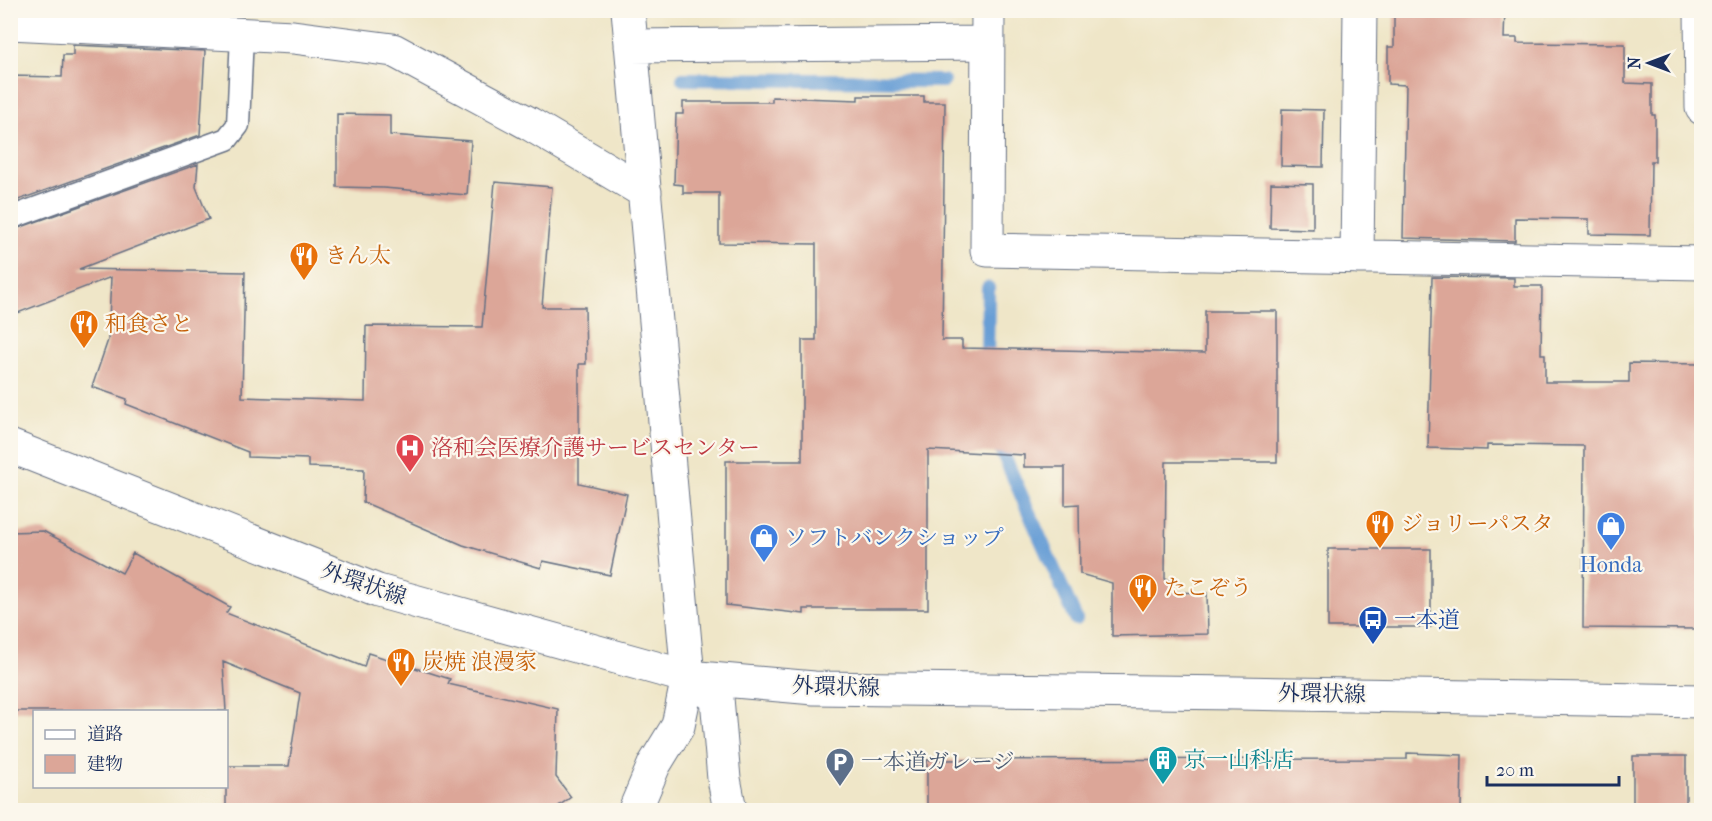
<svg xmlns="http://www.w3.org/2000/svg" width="1712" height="821" viewBox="0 0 1712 821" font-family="'IM FELL French Canon','Noto Serif JP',serif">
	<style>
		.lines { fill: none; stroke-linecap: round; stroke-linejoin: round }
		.stream { stroke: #679ed5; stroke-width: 14 }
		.building { fill: #dca698 }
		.service-casing { stroke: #656f83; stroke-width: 25 }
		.minor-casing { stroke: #656f83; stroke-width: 35 }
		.secondary-casing { stroke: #656f83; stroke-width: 35 }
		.service { stroke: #fff; stroke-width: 22 }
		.minor { stroke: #fff; stroke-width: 33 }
		.secondary { stroke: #fff; stroke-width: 33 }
		.labels { text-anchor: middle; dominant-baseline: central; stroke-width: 4.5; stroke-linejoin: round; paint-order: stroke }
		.food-label { font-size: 22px; fill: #c56008; stroke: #fbf7ec; text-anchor: start }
		.health-label { font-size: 22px; fill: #be3a42; stroke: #fbf7ec; text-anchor: start }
		.shop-label { font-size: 22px; fill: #366cbe; stroke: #fbf7ec; text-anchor: start }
		.street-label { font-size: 22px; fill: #1b2f5e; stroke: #fbf7ec }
		.transit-label { font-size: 22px; fill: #164399; stroke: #fbf7ec; text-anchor: start }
		.culture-label { font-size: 22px; fill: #0d838f; stroke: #fbf7ec; text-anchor: start }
		.service-label { font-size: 22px; fill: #4e5e75; stroke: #fbf7ec; text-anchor: start }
	</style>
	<rect width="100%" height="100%" fill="#fbf7ec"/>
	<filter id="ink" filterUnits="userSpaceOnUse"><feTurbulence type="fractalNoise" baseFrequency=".0167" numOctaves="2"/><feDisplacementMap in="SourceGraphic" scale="12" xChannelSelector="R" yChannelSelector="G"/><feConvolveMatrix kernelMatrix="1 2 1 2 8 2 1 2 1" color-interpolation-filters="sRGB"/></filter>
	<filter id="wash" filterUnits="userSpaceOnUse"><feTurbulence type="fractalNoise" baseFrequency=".008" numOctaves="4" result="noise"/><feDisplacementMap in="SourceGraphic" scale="24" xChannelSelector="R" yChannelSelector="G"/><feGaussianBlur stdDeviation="1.35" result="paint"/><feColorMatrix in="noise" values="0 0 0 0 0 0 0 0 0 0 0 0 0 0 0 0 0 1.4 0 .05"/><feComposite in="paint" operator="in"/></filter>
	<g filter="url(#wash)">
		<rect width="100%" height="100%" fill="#efe6c8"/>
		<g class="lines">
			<path class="stream" d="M683,79L943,81
				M987,367L988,288
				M996,438L1076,619"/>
		</g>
		<g id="blocks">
			<path class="building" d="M137,10H208V14Z
				M1394,10H1505L1504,38H1517V43L1625,44V83L1652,84V115H1655V161H1651L1650,235L1589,234V219L1515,218V241L1403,238L1406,85L1388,84V47H1394Z
				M73,45L205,51L200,135L10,203V76L62,77L63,55H73Z
				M858,96H924V102H945L942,340H962V348L1205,353V311H1277V462H1166L1165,579L1171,581V592L1207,593L1208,634L1112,636V583L1080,574L1079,504L1065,505V467H1024V455L928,450V609H804V614L726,605V461H802V340H816V244L719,243V193H683V185L674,184L676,114H683V102H772V97L858,100Z
				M1282,109L1324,110L1323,167L1281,166Z
				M337,114L390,115V135L471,141L467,195L384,188L337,187Z
				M198,164L196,187L209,219L79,269L245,272L242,397L365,401L366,326L482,327L495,182L552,187L542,307H585L586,364H579V483L627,494L610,575L543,561L541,568L463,545L363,502L364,469L308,467V459L248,457V452L126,404L127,399L92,387L108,340L111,277L10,316V231Z
				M1271,183L1313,184V229L1270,228Z
				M1432,277L1514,278V286H1542L1541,354H1545V382H1629V363L1701,364L1700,629L1583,628L1584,446L1487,445V450L1428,448Z
				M43,531L122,573L133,553L230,607L226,613L364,667L368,653L450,679L448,684L558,709L556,777L571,797L553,810H226V766H289L300,693L223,662L226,711H10V532Z
				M1328,549H1431V627H1328Z
				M1407,753L1462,755L1461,810H927V760L1407,759Z
				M1633,756H1686V810H1633Z"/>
		</g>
	</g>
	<g filter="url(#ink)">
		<use href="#blocks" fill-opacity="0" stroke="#656f83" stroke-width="1.5"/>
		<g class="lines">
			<g class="service-casing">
				<path id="service" d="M10,218L227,139L238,125L242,35"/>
			</g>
			<g class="minor-casing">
				<path id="minor" d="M628,10L688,677L678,726L654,765L635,810
					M988,10L987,250L1702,263
					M1701,10L1702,108
					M10,23L293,37L393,50L530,124L645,192
					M631,46L988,43
					M1357,257L1360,10
					M688,677L717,698L724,779L730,810"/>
			</g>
			<g class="secondary-casing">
				<path id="secondary" d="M10,446L378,591L688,677L814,688L1237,693L1702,701"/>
			</g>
			<use href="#service" class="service"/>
			<use href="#minor" class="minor"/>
			<use href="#secondary" class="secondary"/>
		</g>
	</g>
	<defs>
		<g id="restaurant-pin" transform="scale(1.5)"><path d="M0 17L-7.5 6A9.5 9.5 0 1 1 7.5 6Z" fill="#e8710a" stroke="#fbf7ec"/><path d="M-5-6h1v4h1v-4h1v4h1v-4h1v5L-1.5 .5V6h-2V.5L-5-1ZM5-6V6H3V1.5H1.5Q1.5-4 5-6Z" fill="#fff"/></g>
		<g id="hospital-pin" transform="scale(1.5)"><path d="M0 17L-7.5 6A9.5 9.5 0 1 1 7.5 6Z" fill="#e0444e" stroke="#fbf7ec"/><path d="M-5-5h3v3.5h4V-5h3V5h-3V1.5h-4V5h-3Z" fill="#fff"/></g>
		<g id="shop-pin" transform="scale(1.5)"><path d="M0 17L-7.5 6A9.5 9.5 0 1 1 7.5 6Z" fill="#3f7fe0" stroke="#fbf7ec"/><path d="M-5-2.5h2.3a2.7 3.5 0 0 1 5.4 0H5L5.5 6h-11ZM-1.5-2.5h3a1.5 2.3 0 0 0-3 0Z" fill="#fff"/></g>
		<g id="bus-pin" transform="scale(1.5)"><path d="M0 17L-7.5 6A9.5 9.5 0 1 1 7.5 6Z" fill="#1a4fb4" stroke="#fbf7ec"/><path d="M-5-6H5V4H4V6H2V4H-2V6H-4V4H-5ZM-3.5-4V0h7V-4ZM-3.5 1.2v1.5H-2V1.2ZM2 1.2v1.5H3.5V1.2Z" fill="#fff"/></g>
		<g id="building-pin" transform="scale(1.5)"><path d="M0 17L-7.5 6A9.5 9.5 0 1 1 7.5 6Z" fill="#0f9aa8" stroke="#fbf7ec"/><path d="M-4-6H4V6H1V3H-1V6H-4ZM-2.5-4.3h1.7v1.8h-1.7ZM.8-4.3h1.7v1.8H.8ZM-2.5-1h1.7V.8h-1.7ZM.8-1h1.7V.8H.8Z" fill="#fff"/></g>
		<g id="parking-pin" transform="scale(1.5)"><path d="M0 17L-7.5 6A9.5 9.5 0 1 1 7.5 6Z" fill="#5c6f8a" stroke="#fbf7ec"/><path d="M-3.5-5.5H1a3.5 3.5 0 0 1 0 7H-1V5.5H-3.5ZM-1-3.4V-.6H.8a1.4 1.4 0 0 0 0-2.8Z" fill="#fff"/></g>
	</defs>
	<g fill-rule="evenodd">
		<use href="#restaurant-pin" x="304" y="256"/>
		<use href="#restaurant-pin" x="84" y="324"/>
		<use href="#hospital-pin" x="410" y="448"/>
		<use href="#restaurant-pin" x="1380" y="524"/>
		<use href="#shop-pin" x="1611" y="526"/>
		<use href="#shop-pin" x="764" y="538"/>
		<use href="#restaurant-pin" x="1143" y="588"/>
		<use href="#bus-pin" x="1373" y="620"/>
		<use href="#restaurant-pin" x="401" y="662"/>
		<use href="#building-pin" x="1163" y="760"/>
		<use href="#parking-pin" x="840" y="762"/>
	</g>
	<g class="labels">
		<g class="food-label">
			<text x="325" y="256">きん太</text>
			<text x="105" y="324">和食さと</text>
			<text x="1401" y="524">ジョリーパスタ</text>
			<text x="1164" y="588">たこぞう</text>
			<text x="422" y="662">炭焼 浪漫家</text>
		</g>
		<g class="health-label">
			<text x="431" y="448">洛和会医療介護サービスセンター</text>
		</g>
		<g class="shop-label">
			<text x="785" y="538">ソフトバンクショップ</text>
			<text x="1611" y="565" text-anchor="middle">Honda</text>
		</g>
		<g class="street-label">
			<text transform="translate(364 584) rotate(19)">外環状線</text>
			<text transform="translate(836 687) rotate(2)">外環状線</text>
			<text transform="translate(1322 694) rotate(1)">外環状線</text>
		</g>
		<g class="transit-label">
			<text x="1394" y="620">一本道</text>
		</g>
		<g class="culture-label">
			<text x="1184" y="760">京一山科店</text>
		</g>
		<g class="service-label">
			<text x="861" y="762">一本道ガレージ</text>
		</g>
	</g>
	<rect width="1712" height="821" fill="none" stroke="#fbf7ec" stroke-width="36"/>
	<rect x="33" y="710" width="195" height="78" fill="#fbf7ec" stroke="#a1a7b3" stroke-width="1.5"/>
	<rect x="45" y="730" width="30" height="9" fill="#ffffff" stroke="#a1a7b3" stroke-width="1.5"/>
	<text x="87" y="740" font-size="18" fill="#1b2f5e">道路</text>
	<rect x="45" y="755" width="30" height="18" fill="#dca698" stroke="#a1a7b3" stroke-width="1.5"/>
	<text x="87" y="770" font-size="18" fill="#1b2f5e">建物</text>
	<g transform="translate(1649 63) rotate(270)" stroke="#fbf7ec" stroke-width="4.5" paint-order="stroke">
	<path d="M0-4.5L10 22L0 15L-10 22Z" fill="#1b2f5e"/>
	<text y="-9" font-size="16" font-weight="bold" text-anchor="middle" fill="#1b2f5e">N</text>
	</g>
	<path d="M1487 776v9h132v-9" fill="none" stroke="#1b2f5e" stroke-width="3"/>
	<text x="1496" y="776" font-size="18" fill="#1b2f5e" stroke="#fbf7ec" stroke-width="4.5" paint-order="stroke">20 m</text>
</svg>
